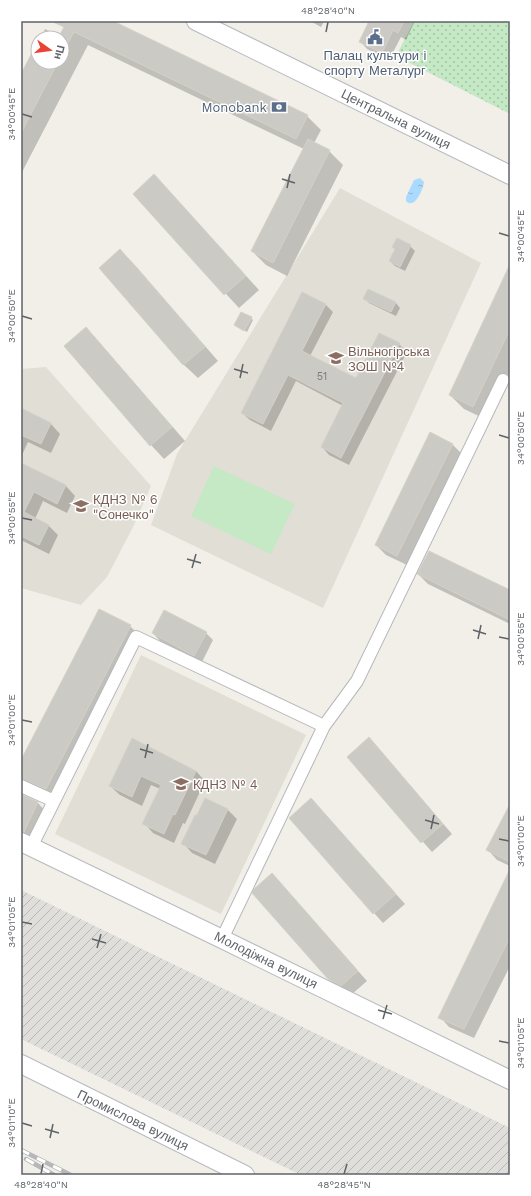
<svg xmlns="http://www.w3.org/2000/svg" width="531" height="1196" viewBox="0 0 531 1196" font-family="'Work Sans',sans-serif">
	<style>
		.industrial { fill: url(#industrial-furrows) }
		.education { fill: #e1ded6 }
		.grass { fill: #c5e8c5 }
		.park { fill: url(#park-dots) }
		.water { fill: url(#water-ripples) }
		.shadow { fill: #0003 }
		.building { fill: #cccac5; stroke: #d6d1c6 }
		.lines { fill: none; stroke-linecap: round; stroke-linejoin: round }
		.street-casing { stroke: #b5b8bc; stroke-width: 14 }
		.secondary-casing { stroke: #b6babf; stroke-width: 20 }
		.street { stroke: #fff; stroke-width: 12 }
		.secondary { stroke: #fff; stroke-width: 18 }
		.rail-casing { stroke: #b6b7b8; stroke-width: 4.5 }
		.rail { stroke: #fff; stroke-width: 3; stroke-dasharray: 9; stroke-linecap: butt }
		.ticks { fill: none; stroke: #5f6368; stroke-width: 1.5 }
		.labels { text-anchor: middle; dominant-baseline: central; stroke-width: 3; stroke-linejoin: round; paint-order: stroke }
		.number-label { font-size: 11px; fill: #7a7d7f }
		.service-label { font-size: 13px; fill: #4e5e75; stroke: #fff }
		.street-label { font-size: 13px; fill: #5f6368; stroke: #fff }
		.education-label { font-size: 13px; fill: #785e54; stroke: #fff; text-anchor: start }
		.neatline { fill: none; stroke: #5f6368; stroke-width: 1.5 }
		.ticks-label { font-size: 10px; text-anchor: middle; fill: #5f6368 }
	</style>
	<defs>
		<pattern id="industrial-furrows" width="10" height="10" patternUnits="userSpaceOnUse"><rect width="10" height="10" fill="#e0deda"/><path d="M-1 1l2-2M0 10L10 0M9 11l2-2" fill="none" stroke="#b9b8b5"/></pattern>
		<pattern id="park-dots" width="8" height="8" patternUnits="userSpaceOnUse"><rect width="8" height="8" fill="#c5e8c5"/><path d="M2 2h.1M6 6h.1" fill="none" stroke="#a3c0a4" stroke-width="1.8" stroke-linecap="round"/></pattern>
		<pattern id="water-ripples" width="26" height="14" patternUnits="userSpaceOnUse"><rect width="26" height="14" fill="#aadaff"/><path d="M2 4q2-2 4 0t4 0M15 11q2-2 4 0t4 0" fill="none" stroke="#8eb4d2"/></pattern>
	</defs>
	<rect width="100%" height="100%" fill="#f1efe8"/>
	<path class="industrial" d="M21,890L510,1128V1175H301L21,1039Z"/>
	<path class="education" d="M340,188L481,263L323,608L151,525L177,454Z
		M46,367L151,486L133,527L107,577L81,605L21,588V369Z
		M141,655L306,735L221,914L55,834Z"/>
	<path class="grass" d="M214,466L295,504L271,554L191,516Z"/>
	<path class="park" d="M414,21H510V114L396,56Z"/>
	<path class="water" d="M420,178L424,182C423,190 414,210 406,201V197L414,180Z"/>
	<path class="shadow" d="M68,21H110L307,116L321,130L314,143L329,151L343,165L287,276L266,265L252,251L304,149L88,45L21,174V77L38,44V62H62V38H41L45,29L60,37Z
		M310,21H324L321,27Z
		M370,21H415L406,40L401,37L389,60L367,49L360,41Z
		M168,190L259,290L239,308L134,194Z
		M410,246L415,251L405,271L395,266L390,261Z
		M120,250L134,264L218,361L198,378L184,365L100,268Z
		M510,281V371L487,420L464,409L450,395Z
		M368,290L396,303L400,308L396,316L369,303L364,298Z
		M326,305L333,312L310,356L356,379L399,344L407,352L349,465L329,455L322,447L343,406L296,381L271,431L250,420L242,413Z
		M251,318L253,320L247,332L235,325Z
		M86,329L99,342L185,441L164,459L151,445L65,347Z
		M21,409L51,424L60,434L51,453L28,442L21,457Z
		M452,444L462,454L407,565L386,555L376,545Z
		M21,464L66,486L75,496L67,513L43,501L35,519L48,525L58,535L49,554L21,540Z
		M418,574L510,591V624L428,584Z
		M130,626L140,636L56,798L24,792L23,796L38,803L47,813L35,838L21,832V762Z
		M153,633H206L213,640L202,662L160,641Z
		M132,739L196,771L205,781L185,824L183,823L174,843L153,833L144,823L160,789L151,785L142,806L120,795L110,786Z
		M378,748L452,834L432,852L348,757Z
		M311,800L405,904L383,923L290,819Z
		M510,806V866L497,860L488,850Z
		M227,809L237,819L215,864L192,853L183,843L197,817Z
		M510,872V966L474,1038L449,1027L440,1017Z
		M272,874L367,981L351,995L339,989L329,978Z"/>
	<path class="building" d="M51,21H113L308,115L296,139L74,32L62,54V38H58L64,27Z
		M369,21H404L398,33L393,30L382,53L359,42Z
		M38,41V62H58L21,133V74Z
		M308,139L330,150L273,263L251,251Z
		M154,174L246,276L224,295L133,194Z
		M397,238L411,245L400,267L389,261L395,249L392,247Z
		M120,249L205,347L183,365L99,268Z
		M510,264V329L473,407L449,395Z
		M368,289L396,302L391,312L363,299Z
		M302,292L326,304L302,351L356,378L379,333L400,343L341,458L321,447L343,403L288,375L263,424L241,413Z
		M241,312L252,317L244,331L234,325Z
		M86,327L172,427L150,446L64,346Z
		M21,408L51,423L41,444L21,435Z
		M430,432L453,444L397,556L375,545Z
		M21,463L66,485L57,504L34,492L24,512L49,525L39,545L21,536Z
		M429,551L510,590V620L417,574Z
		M99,609L131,625L46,789L21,779V760Z
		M164,610L207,632L194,656L152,633Z
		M369,737L443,824L421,843L347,757Z
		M132,738L196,771L175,815L173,814L164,834L142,824L161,785L141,776L132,797L109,786Z
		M21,794L38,802L24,832H21Z
		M205,798L228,809L206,855L181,844L195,815H197Z
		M311,798L396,894L373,914L289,818Z
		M510,804V862L486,850Z
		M510,869V937L464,1029L438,1018Z
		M272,873L358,971L341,986L328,979L252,893L254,889Z"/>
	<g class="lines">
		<g class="street-casing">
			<path id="street" d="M21,786L54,801
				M31,847L136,637L324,726
				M222,939L324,726L357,681L503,380"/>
		</g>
		<g class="secondary-casing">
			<path id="secondary" d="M196,21L510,175
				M21,842L222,939L510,1080
				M21,1064L245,1175"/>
		</g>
		<use href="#street" class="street"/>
		<use href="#secondary" class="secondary"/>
		<g class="rail-casing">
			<path id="rail" d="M21,1150L71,1175
				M26,1159L54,1175"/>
		</g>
		<use href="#rail" class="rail"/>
	</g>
	<path class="ticks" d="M326,32L328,22M22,114L32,117M282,179L295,183M287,188L290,174M499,233L509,236M22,316L32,319M234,369L248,373M240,378L243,364M499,435L509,438M22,518L32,520M187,559L201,563M192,568L196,554M473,630L486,634M499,637L509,639M478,639L481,625M22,720L32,722M140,749L153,753M145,758L148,744M425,820L439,824M431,829L434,815M499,839L509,841M22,922L32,924M92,939L106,943M97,948L101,934M378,1010L392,1014M383,1019L387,1005M499,1041L509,1043M22,1123L32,1126M45,1129L59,1133M50,1138L53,1124M41,1174L43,1164M344,1174L347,1164"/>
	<defs>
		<g id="civic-bare" transform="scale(1.2)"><path d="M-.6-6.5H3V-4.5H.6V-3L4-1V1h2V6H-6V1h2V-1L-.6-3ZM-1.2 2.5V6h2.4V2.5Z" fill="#5c6f8a" stroke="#fff" stroke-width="2.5" paint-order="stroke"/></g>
		<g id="bank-bare" transform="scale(1.2)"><path d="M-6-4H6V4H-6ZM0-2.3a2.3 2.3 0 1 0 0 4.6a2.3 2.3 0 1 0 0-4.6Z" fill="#5c6f8a" stroke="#fff" stroke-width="2.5" paint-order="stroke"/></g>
		<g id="school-bare" transform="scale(1.2)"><path d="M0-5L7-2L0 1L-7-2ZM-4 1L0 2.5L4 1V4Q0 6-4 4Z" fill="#8d6e63" stroke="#fff" stroke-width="2.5" paint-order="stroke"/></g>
	</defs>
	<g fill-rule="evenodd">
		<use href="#civic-bare" x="375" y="37"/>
		<use href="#bank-bare" x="279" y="107"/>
		<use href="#school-bare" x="336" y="358"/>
		<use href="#school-bare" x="81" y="506"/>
		<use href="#school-bare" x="181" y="784"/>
	</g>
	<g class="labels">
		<g class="number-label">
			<text x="322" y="376">51</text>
		</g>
		<g class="service-label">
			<text x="375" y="55">Палац культури і<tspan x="375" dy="15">спорту Металург</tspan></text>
			<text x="267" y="107" text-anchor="end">Monobank</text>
		</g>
		<g class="street-label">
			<text transform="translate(396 119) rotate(26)">Центральна вулиця</text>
			<text transform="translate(266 960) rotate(26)">Молодіжна вулиця</text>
			<text transform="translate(133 1120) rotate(26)">Промислова вулиця</text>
		</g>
		<g class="education-label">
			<text x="348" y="351">Вільногірська<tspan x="348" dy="15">ЗОШ №4</tspan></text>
			<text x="93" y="499">КДНЗ № 6<tspan x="93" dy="15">"Сонечко"</tspan></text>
			<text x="193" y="784">КДНЗ № 4</text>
		</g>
	</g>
	<rect width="531" height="1196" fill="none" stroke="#ffffff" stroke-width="44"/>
	<g transform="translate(50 50) rotate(104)"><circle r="19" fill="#ffffff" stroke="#bfc1c3"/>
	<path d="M0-3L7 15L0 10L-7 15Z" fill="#ea4335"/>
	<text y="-6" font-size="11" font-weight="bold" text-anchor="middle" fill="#5f6368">Пн</text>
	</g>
	<rect x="22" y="22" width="487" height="1152" class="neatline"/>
	<g class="ticks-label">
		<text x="328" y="14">48°28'40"N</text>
		<text transform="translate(11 114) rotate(-90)" y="4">34°00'45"E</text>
		<text transform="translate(520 236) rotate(-90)" y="4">34°00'45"E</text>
		<text transform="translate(11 316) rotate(-90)" y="4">34°00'50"E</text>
		<text transform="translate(520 438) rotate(-90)" y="4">34°00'50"E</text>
		<text transform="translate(11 518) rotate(-90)" y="4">34°00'55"E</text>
		<text transform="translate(520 639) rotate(-90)" y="4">34°00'55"E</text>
		<text transform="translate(11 720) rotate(-90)" y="4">34°01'00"E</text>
		<text transform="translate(520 841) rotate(-90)" y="4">34°01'00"E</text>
		<text transform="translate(11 922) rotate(-90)" y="4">34°01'05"E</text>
		<text transform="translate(520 1043) rotate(-90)" y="4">34°01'05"E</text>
		<text transform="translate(11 1123) rotate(-90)" y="4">34°01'10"E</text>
		<text x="41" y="1188">48°28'40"N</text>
		<text x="344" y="1188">48°28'45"N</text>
	</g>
</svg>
